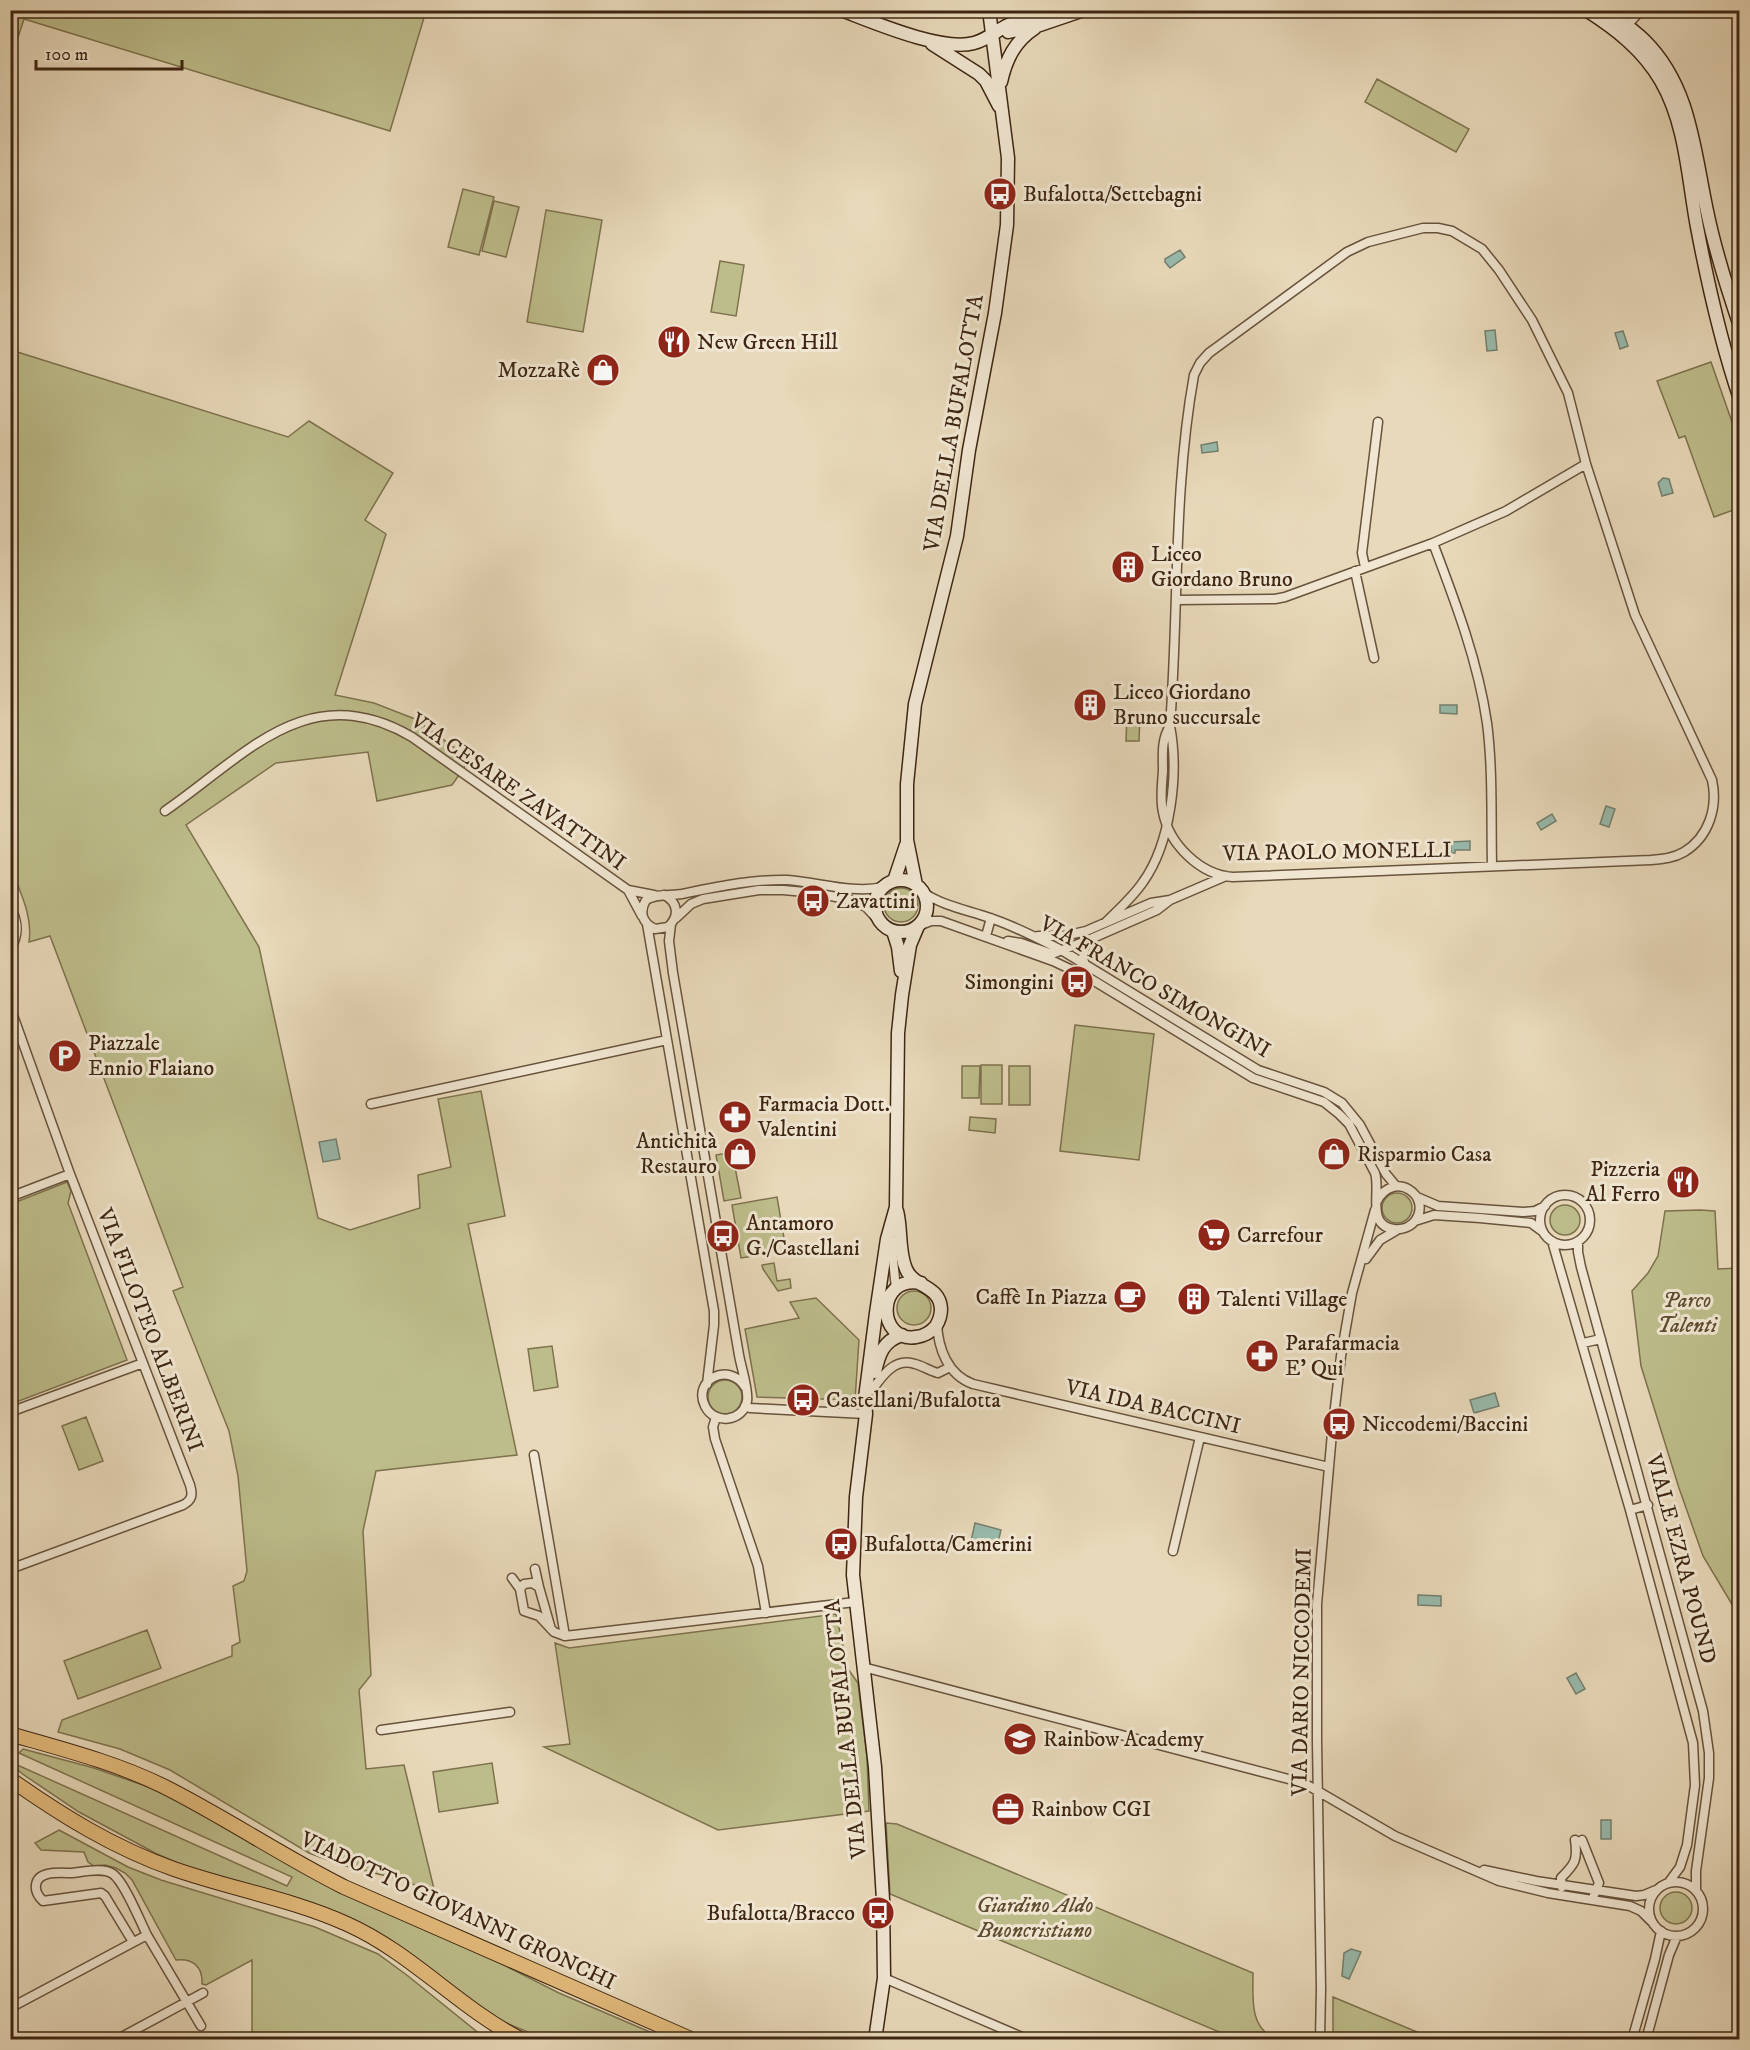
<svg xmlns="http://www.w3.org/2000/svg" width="1750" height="2050" viewBox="0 0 1750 2050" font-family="'IM FELL DW Pica',serif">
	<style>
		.green { fill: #bdbd8b; stroke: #7e724e; stroke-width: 1.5 }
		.water { fill: #98baac; stroke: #747f6e; stroke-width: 1.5 }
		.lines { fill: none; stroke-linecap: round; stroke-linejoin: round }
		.street-casing { stroke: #68533c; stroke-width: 11 }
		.secondary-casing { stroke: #3e2612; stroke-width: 15 }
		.primary-casing { stroke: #3e2612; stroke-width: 16 }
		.street { stroke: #f0e6d2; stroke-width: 8 }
		.secondary { stroke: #f0e6d2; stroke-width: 12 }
		.primary { stroke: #e4bc7d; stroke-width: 14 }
		.labels { text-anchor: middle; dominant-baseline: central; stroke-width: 6; stroke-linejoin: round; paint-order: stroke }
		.poi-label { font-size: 22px; fill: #3e2612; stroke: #f0e6d2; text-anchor: start }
		.street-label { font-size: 22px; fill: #3e2612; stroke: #f0e6d2 }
		.park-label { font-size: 22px; font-style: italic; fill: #5e4c30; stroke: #f0e6d2 }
	</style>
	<rect width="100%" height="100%" fill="#e8d9ba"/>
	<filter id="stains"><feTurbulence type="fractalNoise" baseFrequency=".00333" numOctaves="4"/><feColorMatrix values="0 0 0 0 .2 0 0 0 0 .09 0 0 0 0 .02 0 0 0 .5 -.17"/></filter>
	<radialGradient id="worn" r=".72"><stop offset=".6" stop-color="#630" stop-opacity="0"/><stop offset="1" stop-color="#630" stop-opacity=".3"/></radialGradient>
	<path class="green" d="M11,10H426V11L390,131L24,19L11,59Z
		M1377,79L1469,129L1456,152L1365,102Z
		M463,189L494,197L479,255L448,247Z
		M494,201L519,207L506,257L482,251Z
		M546,210L602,220L583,332L527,322Z
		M720,261L744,265L736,316L711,312Z
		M11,350L288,437L309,421L393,473L365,520L386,534L335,695L374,703L415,719L470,759L452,785L377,801L368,752L276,763L186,825L259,947L318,1218L350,1230L420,1208L418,1175L451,1167L438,1099L481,1091L505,1216L468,1224L517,1455L376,1471L363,1531L371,1675L359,1690L366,1769L404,1765L435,1893L402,1880L342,1865L309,1853L170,1770L120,1749L58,1732L62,1720L232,1656V1646L240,1642L233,1586L244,1581L247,1571L238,1476L229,1431L173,1291L183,1287L50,936L29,942C33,916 20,892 11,868Z
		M1711,362L1739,442V508L1714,517L1685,436L1679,438L1657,381Z
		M1127,714H1140L1139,741H1126Z
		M884 905a17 17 0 1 1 34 0a17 17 0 1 1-34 0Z
		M1075,1025L1154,1034L1139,1160L1060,1151Z
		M1739,1041L1740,1145H1738L1734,1042Z
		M981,1065H1002V1104H981Z
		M962,1066H980L979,1098H962Z
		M1009,1066H1030V1105H1009Z
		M970,1117L996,1119L995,1133L969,1130Z
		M732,1152L741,1198L724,1201L716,1155Z
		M67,1182L71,1191L68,1203L127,1360L11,1404V1204Z
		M1382 1208a15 15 0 1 1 30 0a15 15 0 1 1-30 0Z
		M777,1197L784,1238L771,1240L773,1253L741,1258L732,1205Z
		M1550 1220a15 15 0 1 1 30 0a15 15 0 1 1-30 0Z
		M1700,1210L1715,1211L1718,1269L1739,1268V1616L1703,1556L1679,1488L1641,1366L1632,1291L1648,1273L1658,1256L1665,1211Z
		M774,1263L777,1281L790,1279L791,1288L778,1291L763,1269L762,1265Z
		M897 1308a17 17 0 1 1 34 0a17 17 0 1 1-34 0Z
		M816,1298L859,1340L855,1400L757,1397L745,1329L799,1318L790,1302Z
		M552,1346L558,1387L534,1391L528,1349Z
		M708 1397a17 17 0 1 1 34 0a17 17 0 1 1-34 0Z
		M86,1417L103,1461L79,1470L62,1426Z
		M836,1614L848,1669L858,1683L867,1758L869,1811L718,1830L544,1747L570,1744L555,1643L569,1648Z
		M147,1630L161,1668L78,1699L64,1661Z
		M23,1749L94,1768L157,1790L559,1993L650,2032L662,2039H545L501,2021L485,2011L414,1957L193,1870L155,1853L79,1812L24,1775L14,1767L13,1763L287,1886L292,1877L19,1753Z
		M492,1763L498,1803L439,1812L433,1772Z
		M886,1823L897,1824L1253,1973C1253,1998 1249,2028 1276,2039H1236L890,1894Z
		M59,1830L128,1867L161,1880L315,1927L378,1954L408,1976L486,2039H252V1960L206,1985L202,1984C203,1967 193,1958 176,1960L132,1880L125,1873L116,1868L105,1865L94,1866L88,1862L84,1852L41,1850L35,1843Z
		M1660 1908a16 16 0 1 1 32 0a16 16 0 1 1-32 0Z
		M1333,1997L1434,2039H1333Z"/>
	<path class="water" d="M1180,250L1185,257L1170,268L1165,262V259Z
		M1495,330L1497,350L1487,351L1485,331Z
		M1623,331L1628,346L1620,349L1615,333Z
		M1217,442L1218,451L1202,453L1201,445Z
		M1663,478L1669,479L1673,493L1662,496L1658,483Z
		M1440,705H1457V714L1440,713Z
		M1606,806L1615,809L1609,827L1600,824Z
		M1552,814L1556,821L1541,830L1537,823Z
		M1470,841V850H1455V853H1451V842Z
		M336,1139L340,1159L323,1162L319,1142Z
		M1495,1393L1499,1406L1474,1413L1470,1400Z
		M975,1523L1001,1530L997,1547L971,1541Z
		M1418,1595L1441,1596V1606L1418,1605Z
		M1576,1673L1585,1689L1576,1694L1567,1678Z
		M1601,1820H1611V1839H1601Z
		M1351,1949L1361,1952L1349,1979L1342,1976L1344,1953Z"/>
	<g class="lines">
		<g class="street-casing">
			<path id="street" d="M1624,29L1641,10
				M1423,228H1438L1452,231L1482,249L1499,270L1532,320L1568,393L1586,464L1635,615L1712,780C1718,807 1709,837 1684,852C1674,858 1663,859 1651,860L1233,877C1200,875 1169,844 1163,812C1160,799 1162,784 1163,771C1163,755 1161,740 1170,726C1179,609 1173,491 1194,375L1200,363L1209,353L1347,252L1368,242Z
				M1365,567L1362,553L1378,422
				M1355,571L1374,658
				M1177,600L1275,599L1285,597L1433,543
				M165,811C245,756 308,676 412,737L628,890
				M1492,866C1491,819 1493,770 1487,723C1478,661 1455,601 1433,543L1506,511L1586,464
				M924,893C944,906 967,910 990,918C1015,926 1039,939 1063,951L1258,1070L1324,1092L1342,1103L1360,1125L1386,1174L1396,1186
				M664,895C678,902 680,916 668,927L655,929C642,923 639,912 646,900C657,893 670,896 682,894C716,887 752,879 787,880C818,882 853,894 883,887
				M10,907C19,922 19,935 10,950
				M642,916L628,890L654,895
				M676,918L691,904L703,899L759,890H783L816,893L851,900L866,907L880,922
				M1105,923C1118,910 1133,897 1143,882C1171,843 1179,773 1170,726
				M647,924L714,1311V1325L707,1384
				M671,924L669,941L673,973L739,1355C741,1367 749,1390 747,1401C743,1422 714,1425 705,1406C692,1380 729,1361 745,1387
				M918,926L931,921H941L1053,961L1091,979L1253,1078L1324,1102L1339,1114L1349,1124L1375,1173C1381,1191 1366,1226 1394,1229C1402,1230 1410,1227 1415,1221C1433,1196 1394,1169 1377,1201
				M986,936L991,918
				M1038,936H1064L1086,931L1151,903L1170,900L1226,876
				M1008,941L1021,943L1052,954L1086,941
				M1085,965L1083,958L1086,941L1157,910L1170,900
				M10,1007L70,1174L190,1485C193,1495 192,1500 183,1505L10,1569
				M371,1104L667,1040
				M1540 1220a25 25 0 1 1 50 0a25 25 0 1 1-50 0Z
				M10,1197L70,1174
				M1417,1197L1438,1206L1523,1212L1535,1211L1545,1206
				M1415,1221L1434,1215L1480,1218L1531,1223L1542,1231
				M891,1239L896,1289
				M1552,1241L1630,1510L1693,1743L1695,1785L1687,1845L1680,1867L1669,1882
				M1578,1242V1252L1581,1267L1703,1711L1709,1753V1778L1696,1871V1890
				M1366,1259L1380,1240L1397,1230
				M937,1323C938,1349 948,1375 973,1384L1329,1467
				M1583,1343L1601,1339
				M872,1390C882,1376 895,1357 915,1364C923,1366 930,1371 938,1373L950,1367
				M745,1406L750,1408L866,1414
				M10,1412L143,1363
				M716,1417L713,1427L715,1439L758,1566L766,1613
				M534,1455L565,1636L855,1602
				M1630,1510L1648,1505
				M1173,1551L1200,1437
				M535,1569L539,1587
				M512,1578L520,1589
				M551,1629L539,1587L532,1583L524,1584L520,1589L524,1611L539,1616L554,1632L565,1636
				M863,1667L1296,1781L1309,1786L1395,1836L1499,1881L1548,1893L1630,1906L1641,1911L1651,1921
				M381,1730L510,1712
				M1582,1840L1599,1883L1594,1895
				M1484,1870L1536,1881L1636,1896L1644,1895L1656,1890
				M1649 1909a27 27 0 1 1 54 0a27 27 0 1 1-54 0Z
				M1562,1887L1561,1878C1575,1864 1578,1860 1575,1840
				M147,1935L201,2026
				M884,1978L1029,2040
				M10,2008L147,1935C140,1921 125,1883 113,1874C103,1867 83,1872 72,1873C61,1873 38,1870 36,1885C35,1891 38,1896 43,1901L101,1893L105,1896L133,1942
				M116,2040L203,1993
				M1320,2040L1321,1988L1317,1741V1604L1332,1433L1341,1356L1352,1293L1375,1210
				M1632,2040L1655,1959L1661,1931
				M1646,2040L1669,1955L1677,1936"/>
		</g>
		<g class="secondary-casing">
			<path id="secondary" d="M841,10C873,22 942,52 974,43C986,40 995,32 1006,26C1020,20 1035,16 1050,10
				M1586,10C1616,29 1643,50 1661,81C1686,124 1688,179 1697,227C1708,285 1721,343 1740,399
				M1605,10C1619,20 1633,29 1645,41C1691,87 1694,151 1707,211C1715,250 1727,288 1740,326
				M1008,32L1037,26L1084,10
				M932,44L979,74L986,81L999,106
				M1001,82C1006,59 1015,41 1035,28
				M875 906a26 26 0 1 1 52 0a26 26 0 1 1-52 0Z
				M894,881L906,845
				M916,885L907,840V784L915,704L957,536L969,450L995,313L1007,225L1008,158L989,10
				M893,931L898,947L901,971
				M897,1211C902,1230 898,1250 906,1269C914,1288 940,1285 941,1309C941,1315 939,1321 936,1326C931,1332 924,1336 916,1337C877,1343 875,1275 921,1283
				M875,1372C879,1354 883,1341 902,1335
				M875,2040L884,1978L883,1900L875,1767L853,1575L856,1497L866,1414L865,1398L876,1313L887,1239L896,1207L898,1033L902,995L910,945L918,926"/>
		</g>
		<g class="primary-casing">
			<path id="primary" d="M10,1734C62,1749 114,1762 163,1786C225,1817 282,1856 344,1887L693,2040
				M10,1779C61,1815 114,1848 174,1869C231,1889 292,1899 347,1924C412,1953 459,2008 522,2040"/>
		</g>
		<use href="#street" class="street"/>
		<use href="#secondary" class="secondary"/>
		<use href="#primary" class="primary"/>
	</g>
	<defs>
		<g id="bus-disc" transform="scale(1.725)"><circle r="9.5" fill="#8f2418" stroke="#f0e6d2"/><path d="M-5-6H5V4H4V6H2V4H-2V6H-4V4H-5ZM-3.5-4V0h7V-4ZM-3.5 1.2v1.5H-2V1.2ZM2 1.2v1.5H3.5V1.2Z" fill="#fff"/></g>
		<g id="restaurant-disc" transform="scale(1.725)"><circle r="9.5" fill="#8f2418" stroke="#f0e6d2"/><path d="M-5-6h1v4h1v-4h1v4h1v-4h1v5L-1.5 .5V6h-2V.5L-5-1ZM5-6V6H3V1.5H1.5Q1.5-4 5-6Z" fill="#fff"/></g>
		<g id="shop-disc" transform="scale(1.725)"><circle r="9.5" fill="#8f2418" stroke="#f0e6d2"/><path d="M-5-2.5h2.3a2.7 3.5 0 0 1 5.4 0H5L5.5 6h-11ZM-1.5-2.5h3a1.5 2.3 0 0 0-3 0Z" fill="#fff"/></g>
		<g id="building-disc" transform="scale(1.725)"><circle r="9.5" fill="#8f2418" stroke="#f0e6d2"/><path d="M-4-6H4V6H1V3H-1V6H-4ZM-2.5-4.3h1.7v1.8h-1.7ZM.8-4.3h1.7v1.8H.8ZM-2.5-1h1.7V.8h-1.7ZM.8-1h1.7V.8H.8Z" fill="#fff"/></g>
		<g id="parking-disc" transform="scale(1.725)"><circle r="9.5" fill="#8f2418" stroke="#f0e6d2"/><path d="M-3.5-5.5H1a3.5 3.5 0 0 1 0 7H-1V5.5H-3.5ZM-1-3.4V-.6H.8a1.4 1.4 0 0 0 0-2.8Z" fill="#fff"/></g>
		<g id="pharmacy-disc" transform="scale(1.725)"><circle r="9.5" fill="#8f2418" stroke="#f0e6d2"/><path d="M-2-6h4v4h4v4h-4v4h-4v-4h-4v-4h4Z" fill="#fff"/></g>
		<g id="supermarket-disc" transform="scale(1.725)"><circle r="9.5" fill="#8f2418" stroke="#f0e6d2"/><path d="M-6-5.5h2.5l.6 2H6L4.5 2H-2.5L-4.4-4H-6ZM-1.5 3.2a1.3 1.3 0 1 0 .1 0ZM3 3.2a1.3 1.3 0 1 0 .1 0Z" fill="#fff"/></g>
		<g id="cafe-disc" transform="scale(1.725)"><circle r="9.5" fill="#8f2418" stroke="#f0e6d2"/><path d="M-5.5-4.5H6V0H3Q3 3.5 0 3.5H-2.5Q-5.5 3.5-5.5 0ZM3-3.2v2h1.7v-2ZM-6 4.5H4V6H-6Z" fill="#fff"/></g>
		<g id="school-disc" transform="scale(1.725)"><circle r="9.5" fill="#8f2418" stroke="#f0e6d2"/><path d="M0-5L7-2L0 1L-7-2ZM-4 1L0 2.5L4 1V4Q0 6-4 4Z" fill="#fff"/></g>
		<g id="office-disc" transform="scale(1.725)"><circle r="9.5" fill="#8f2418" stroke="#f0e6d2"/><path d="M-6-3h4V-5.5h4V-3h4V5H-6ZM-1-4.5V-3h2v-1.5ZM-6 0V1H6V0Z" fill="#fff"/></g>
	</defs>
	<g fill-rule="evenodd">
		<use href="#bus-disc" x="1000" y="194"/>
		<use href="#restaurant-disc" x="674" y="342"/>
		<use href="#shop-disc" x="603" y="370"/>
		<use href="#building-disc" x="1128" y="567"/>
		<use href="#building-disc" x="1090" y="705"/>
		<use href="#bus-disc" x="813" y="901"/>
		<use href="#bus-disc" x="1077" y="982"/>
		<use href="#parking-disc" x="65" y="1056"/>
		<use href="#pharmacy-disc" x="735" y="1117"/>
		<use href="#shop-disc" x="740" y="1154"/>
		<use href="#shop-disc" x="1334" y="1154"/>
		<use href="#restaurant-disc" x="1683" y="1182"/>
		<use href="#supermarket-disc" x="1214" y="1235"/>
		<use href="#bus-disc" x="723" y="1236"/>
		<use href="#cafe-disc" x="1130" y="1297"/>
		<use href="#building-disc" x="1194" y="1299"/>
		<use href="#pharmacy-disc" x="1262" y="1356"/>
		<use href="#bus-disc" x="803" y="1400"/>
		<use href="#bus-disc" x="1339" y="1424"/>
		<use href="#bus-disc" x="841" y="1544"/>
		<use href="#school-disc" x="1020" y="1739"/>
		<use href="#office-disc" x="1008" y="1809"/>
		<use href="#bus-disc" x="878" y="1913"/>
	</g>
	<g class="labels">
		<g class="poi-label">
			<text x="1023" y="194">Bufalotta/Settebagni</text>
			<text x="697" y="342">New Green Hill</text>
			<text x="580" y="370" text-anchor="end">MozzaRè</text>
			<text x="1151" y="554">Liceo<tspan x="1151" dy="25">Giordano Bruno</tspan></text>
			<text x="1113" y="692">Liceo Giordano<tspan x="1113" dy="25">Bruno succursale</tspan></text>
			<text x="836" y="901">Zavattini</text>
			<text x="1054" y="982" text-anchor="end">Simongini</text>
			<text x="88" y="1043">Piazzale<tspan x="88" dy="25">Ennio Flaiano</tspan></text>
			<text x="758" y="1104">Farmacia Dott.<tspan x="758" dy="25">Valentini</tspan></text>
			<text x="717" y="1141" text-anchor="end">Antichità<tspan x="717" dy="25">Restauro</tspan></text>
			<text x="1357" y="1154">Risparmio Casa</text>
			<text x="1660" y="1169" text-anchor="end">Pizzeria<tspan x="1660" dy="25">Al Ferro</tspan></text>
			<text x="746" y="1223">Antamoro<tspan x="746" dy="25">G./Castellani</tspan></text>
			<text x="1237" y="1235">Carrefour</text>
			<text x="1107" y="1297" text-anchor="end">Caffè In Piazza</text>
			<text x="1217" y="1299">Talenti Village</text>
			<text x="1285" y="1343">Parafarmacia<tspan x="1285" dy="25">E' Qui</tspan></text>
			<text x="826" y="1400">Castellani/Bufalotta</text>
			<text x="1362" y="1424">Niccodemi/Baccini</text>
			<text x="864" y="1544">Bufalotta/Camerini</text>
			<text x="1043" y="1739">Rainbow Academy</text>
			<text x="1031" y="1809">Rainbow CGI</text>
			<text x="855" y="1913" text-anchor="end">Bufalotta/Bracco</text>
		</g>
		<g class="street-label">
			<text transform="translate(954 423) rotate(-80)">VIA DELLA BUFALOTTA</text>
			<text transform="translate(518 792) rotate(35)">VIA CESARE ZAVATTINI</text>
			<text transform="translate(1337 852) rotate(-1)">VIA PAOLO MONELLI</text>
			<text transform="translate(1155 987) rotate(30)">VIA FRANCO SIMONGINI</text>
			<text transform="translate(150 1330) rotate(69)">VIA FILOTEO ALBERINI</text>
			<text transform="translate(1153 1407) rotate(13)">VIA IDA BACCINI</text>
			<text transform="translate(1681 1559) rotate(75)">VIALE EZRA POUND</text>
			<text transform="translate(1302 1672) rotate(-89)">VIA DARIO NICCODEMI</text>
			<text transform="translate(846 1729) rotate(-96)">VIA DELLA BUFALOTTA</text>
			<text transform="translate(458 1911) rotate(25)">VIADOTTO GIOVANNI GRONCHI</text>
		</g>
		<g class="park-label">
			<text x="1687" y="1300">Parco<tspan x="1687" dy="25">Talenti</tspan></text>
			<text x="1035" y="1905">Giardino Aldo<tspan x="1035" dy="25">Buoncristiano</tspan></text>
		</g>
	</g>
	<rect width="1750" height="2050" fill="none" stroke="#e8d9ba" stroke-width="36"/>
	<rect x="12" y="12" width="1726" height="2026" fill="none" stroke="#3e2612" stroke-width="3"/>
	<rect x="18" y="18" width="1714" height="2014" fill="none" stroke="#3e2612" stroke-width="1.5"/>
	<path d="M36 60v9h146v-9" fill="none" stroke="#3e2612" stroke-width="3"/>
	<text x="45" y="60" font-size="18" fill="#3e2612" stroke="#f0e6d2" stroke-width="4.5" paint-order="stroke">100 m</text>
	<rect width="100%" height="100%" filter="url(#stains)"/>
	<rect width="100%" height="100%" fill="url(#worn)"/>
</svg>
